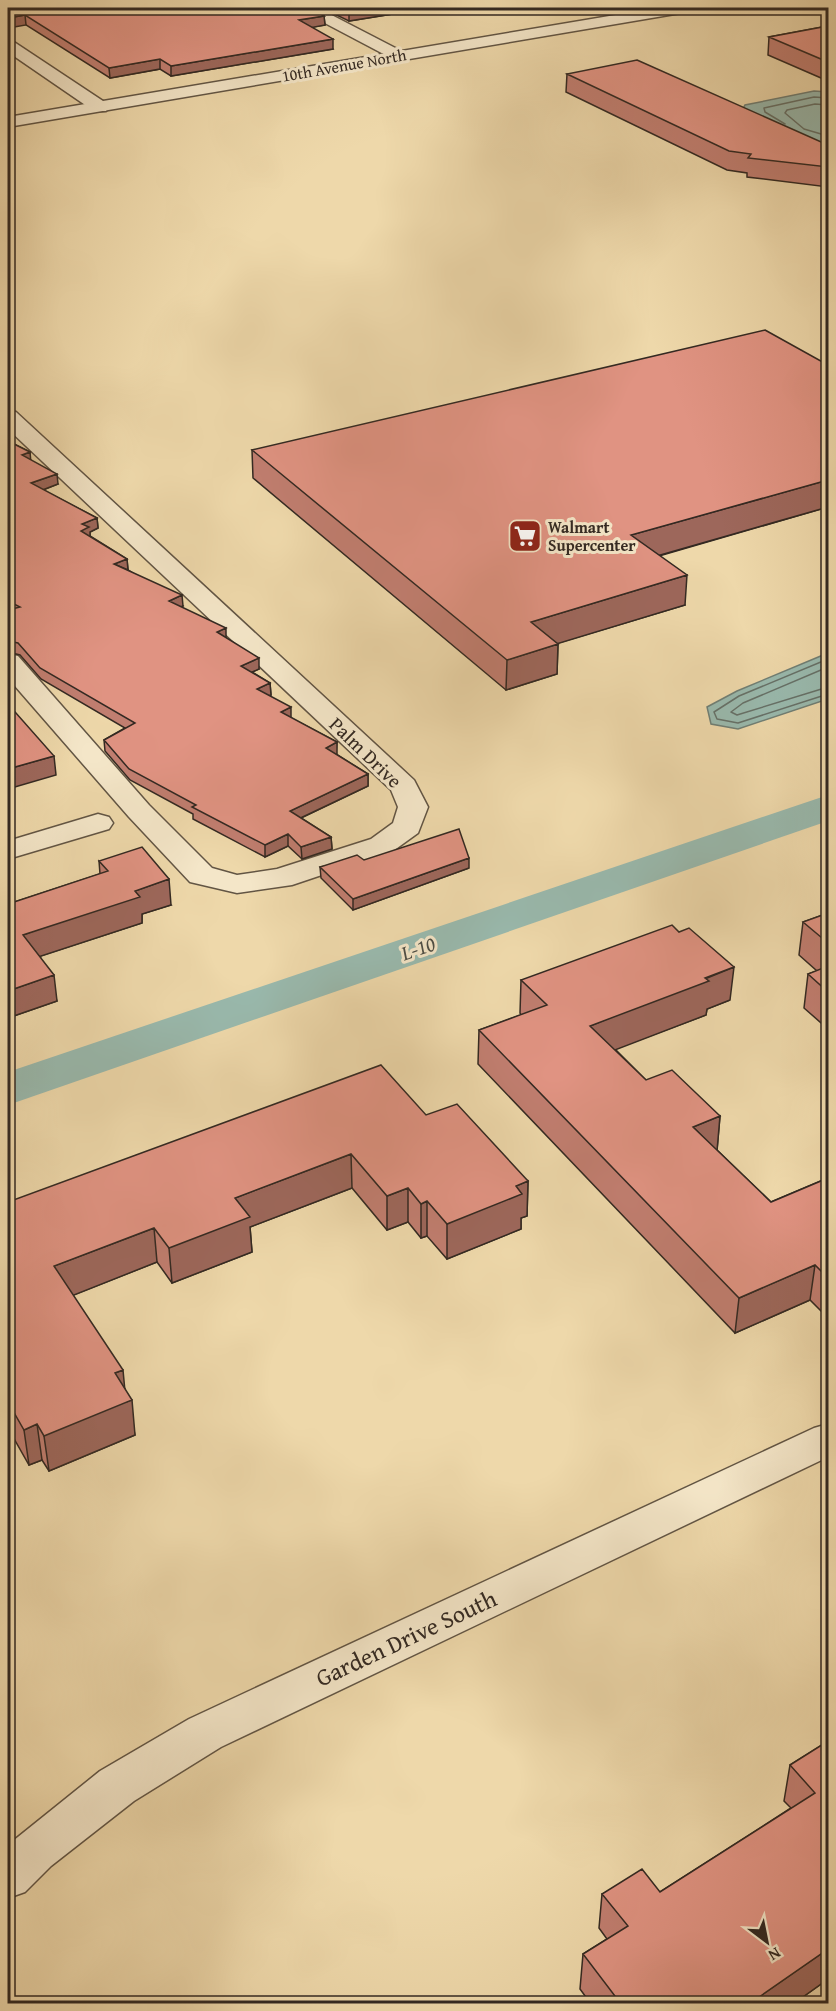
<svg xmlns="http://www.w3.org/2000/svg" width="836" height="2011" viewBox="0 0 836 2011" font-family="'Gentium Book Plus',serif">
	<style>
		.water { fill: #99b9ad; stroke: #707f75; stroke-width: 1.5 }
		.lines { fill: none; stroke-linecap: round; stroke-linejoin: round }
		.shore { stroke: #667168; stroke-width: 1.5 }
		.canal { fill: #99b9ad; fill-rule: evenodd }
		.minor-casing { stroke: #625544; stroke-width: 3 }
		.tertiary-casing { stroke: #625544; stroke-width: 3 }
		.minor { fill: #f4e6c8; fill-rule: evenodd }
		.tertiary { fill: #f4e6c8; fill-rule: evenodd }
		.wall { fill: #c17e70; stroke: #332922; stroke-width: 1.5 }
		.shaded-wall { fill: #9d675b; stroke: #332922; stroke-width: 1.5 }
		.building { fill: #e09382; stroke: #332922; stroke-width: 1.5 }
		.labels { text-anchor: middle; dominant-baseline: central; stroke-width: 6; stroke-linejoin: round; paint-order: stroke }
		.far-street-label { font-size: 16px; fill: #332922; stroke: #f4e6c8 }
		.far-poi-label { font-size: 16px; font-weight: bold; fill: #332922; stroke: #f4e6c8; text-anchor: start }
		.street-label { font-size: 20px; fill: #332922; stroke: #f4e6c8 }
		.water-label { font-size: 21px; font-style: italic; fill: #4c4d45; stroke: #f4e6c8 }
		.near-street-label { font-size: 24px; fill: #332922; stroke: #f4e6c8 }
	</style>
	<rect width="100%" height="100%" fill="#eed8aa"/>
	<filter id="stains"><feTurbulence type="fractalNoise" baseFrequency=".00333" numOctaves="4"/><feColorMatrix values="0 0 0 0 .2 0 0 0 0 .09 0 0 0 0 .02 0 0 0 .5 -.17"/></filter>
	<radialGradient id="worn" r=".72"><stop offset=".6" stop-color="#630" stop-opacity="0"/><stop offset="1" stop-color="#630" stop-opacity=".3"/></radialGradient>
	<path class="water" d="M814,91L828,92V150L743,109L745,105Z
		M828,653V699L738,729L711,724L707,707L737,691Z"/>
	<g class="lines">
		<path class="shore" d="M828,105L815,104L787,110L785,113L804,129L828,136
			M785,124L765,112L764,108L814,97L828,98
			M828,659L739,696L714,712L717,719L738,723L828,694
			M828,667L743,703L731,712L737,715L828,687"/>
		<path class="canal" d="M828,795V821L8,1105V1072Z"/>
		<g class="minor-casing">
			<path id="minor" d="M300,8H318L405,53L407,56L399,61L393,59L302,11Z
				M8,40L14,42L106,103L108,107L106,111H94L8,52Z
				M8,410L16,412L414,780L428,807L418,833L393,851L292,885L237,893L190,882L129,817L8,678V654L18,656L149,805L212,868L237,875L277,869L371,839L393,823L398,807L391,790L8,429Z
				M98,814L109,817L113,823L109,829L8,859V841Z
				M828,1424V1457L221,1747L134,1801L51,1866L25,1892L8,1898V1845L100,1771L189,1719L814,1428Z"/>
		</g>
		<g class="tertiary-casing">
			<path id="tertiary" d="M657,8H689L681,13L8,127V117Z"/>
		</g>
		<use href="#minor" class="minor"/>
		<use href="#tertiary" class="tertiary"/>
	</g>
	<path class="wall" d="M8,8L324,16L325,25L312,27L333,49L171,76L160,69L110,78L26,25Z
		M322,8H430L349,21Z
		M503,8H544L514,13Z
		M828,26V81L768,55L769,37Z
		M567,74L828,145V187L747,177V173L727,170L566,92Z
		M8,441L30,452V460L58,484L43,490L97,518L98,528L90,532V536L127,559L128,570L183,606L181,607L226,638L259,669L252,672L270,683L271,695L269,696L291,718L337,742L336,754L368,774V786L301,818L331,837L332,849L302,859L288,846L265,857L193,819V814L130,780L105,751L104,740L125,728L41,679L20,655L8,652Z
		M252,450L828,507L659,556L685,605L558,643L557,674L506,690L253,478Z
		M364,860L469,868L353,910L321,878L320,867Z
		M99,861L171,905L142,914V923L40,956L57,1001L8,1018V904L100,874Z
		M828,913V1029L804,1008L808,974L817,971L799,955L803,922Z
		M521,980L730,1000L707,1009L706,1015L615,1049L646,1080L720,1116L717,1150L771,1202L828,1178V1318L810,1300L735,1333L478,1064L479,1030L521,1015L520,1013Z
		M426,1115L528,1181L527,1216L521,1218V1229L447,1259L427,1236L421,1238L408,1222L387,1230L352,1188L250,1227L252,1252L172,1283L157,1262L73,1295L125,1389L135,1435L49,1471L42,1460L29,1465L8,1428V1202Z
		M828,1741V1979L793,2004H591L580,1989L583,1954L607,1939L599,1928L602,1894L660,1892L791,1808L784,1801L790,1765Z"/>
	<path class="shaded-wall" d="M373,8H430L349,21V12Z
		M514,8H544L514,13Z
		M25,15L26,25L8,28V18Z
		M324,16L325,25L299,30V20Z
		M333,39V49L171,76V66Z
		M160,59V69L110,78L109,68Z
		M30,452L31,463L22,455Z
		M57,474L58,484L32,494L31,483Z
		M828,480V507L629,564L631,535Z
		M97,518L98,528L90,532V538L81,531L82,524Z
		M127,559L128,570L114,564Z
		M687,575L685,605L530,652L531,622Z
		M182,595L183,606L169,612V601Z
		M226,628V640L217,632Z
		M558,644L557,674L506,690L507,660Z
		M259,658V669L241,677V666Z
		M270,683L271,695L257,701V689Z
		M291,707V719L281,712Z
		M337,742V754L327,759L326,748Z
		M54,756L56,775L8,789V769Z
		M368,774V786L290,823V811Z
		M288,834V846L265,857V845Z
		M331,837L332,849L302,859L301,847Z
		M469,858V868L353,910V899Z
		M169,879L171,905L142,914V923L26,961L23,935L135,891Z
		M734,967L730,1000L707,1009L706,1015L589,1060L590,1026Z
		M54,975L57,1001L8,1018V991Z
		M720,1116L717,1151L693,1127Z
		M351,1154L352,1188L250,1227L252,1252L172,1283L169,1248L235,1198Z
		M528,1181L527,1216L521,1218V1229L447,1259V1224L516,1186Z
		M408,1188V1222L387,1230V1196Z
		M427,1201V1236L421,1238V1204Z
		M154,1228L157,1262L59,1301L54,1266Z
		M815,1265L810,1300L735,1333L739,1298Z
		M123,1370L126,1402L132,1400L135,1435L49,1471L44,1436L115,1373Z
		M37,1424L42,1460L29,1465L24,1430Z
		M828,1949V1979L793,2004H749Z"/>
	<path class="building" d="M8,8H309L324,16L299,20L333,39L171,66L160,59L109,68L25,15L8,18Z
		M340,8H373L349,12Z
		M828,26V62L769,37Z
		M637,60L828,145V167L748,158L751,154L729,151L567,74Z
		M765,330L828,365V480L631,535L687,575L531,622L558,644L507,660L252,450Z
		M8,441L30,452L22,455L57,474L31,483L97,518L82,524L89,527L81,531L127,559L114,564L182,595L169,601L226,628L217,632L259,658L241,666L270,683L257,689L291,707L281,712L337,742L326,748L368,774L290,811L331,837L301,847L288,834L265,845L192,807L196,805L129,769L104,740L135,723L40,668L18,643L8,641V610L20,607L8,601Z
		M8,704L54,756L8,769Z
		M459,829L469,858L353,899L320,867L357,855L364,860Z
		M142,847L169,879L135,891L140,897L23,935L54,975L8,991V904L108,871L99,861Z
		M828,913V943L803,922Z
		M672,925L679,932L689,928L734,967L705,978L709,981L590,1026L646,1080L672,1070L720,1116L693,1127L771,1202L828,1178V1278L815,1265L739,1298L479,1030L547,1005L521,980Z
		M828,966V992L808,974Z
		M381,1065L426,1115L457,1104L528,1181L516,1186L522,1194L447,1224L427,1201L421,1204L408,1188L387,1196L351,1154L235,1198L250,1217L169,1248L154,1228L54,1266L123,1370L115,1373L132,1400L44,1436L37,1424L24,1430L8,1402V1202Z
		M828,1741V1949L749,2004H621L583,1954L628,1926L602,1894L642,1869L660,1892L815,1793L790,1765Z"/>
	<defs>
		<g id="supermarket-square" transform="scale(1.725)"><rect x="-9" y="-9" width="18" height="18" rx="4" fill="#8f2418" stroke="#f4e6c8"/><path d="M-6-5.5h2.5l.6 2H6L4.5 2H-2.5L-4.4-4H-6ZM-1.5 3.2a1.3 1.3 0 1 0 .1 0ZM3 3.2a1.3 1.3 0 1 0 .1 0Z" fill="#fff"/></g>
	</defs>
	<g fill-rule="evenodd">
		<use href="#supermarket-square" x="525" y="536"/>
	</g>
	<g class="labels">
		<g class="far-street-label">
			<text transform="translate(344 65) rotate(-10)">10th Avenue North</text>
		</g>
		<g class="far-poi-label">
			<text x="548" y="527">Walmart<tspan x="548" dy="18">Supercenter</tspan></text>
		</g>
		<g class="street-label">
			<text transform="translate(366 752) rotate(44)">Palm Drive</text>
		</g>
		<g class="water-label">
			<text transform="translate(418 948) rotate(-19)">L-10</text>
		</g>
		<g class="near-street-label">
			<text transform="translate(406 1638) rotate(-25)">Garden Drive South</text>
		</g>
	</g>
	<rect width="836" height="2011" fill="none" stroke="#eed8aa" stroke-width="30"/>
	<rect x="9" y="9" width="818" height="1993" fill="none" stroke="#332922" stroke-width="3"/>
	<rect x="15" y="15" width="806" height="1981" fill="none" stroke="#332922" stroke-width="1.5"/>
	<g transform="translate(767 1942) rotate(148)" stroke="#f4e6c8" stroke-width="4.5" paint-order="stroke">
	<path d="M0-4.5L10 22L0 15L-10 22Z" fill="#332922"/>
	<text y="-9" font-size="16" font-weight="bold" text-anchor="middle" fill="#332922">N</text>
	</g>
	<rect width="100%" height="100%" filter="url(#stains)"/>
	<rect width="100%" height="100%" fill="url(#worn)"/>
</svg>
